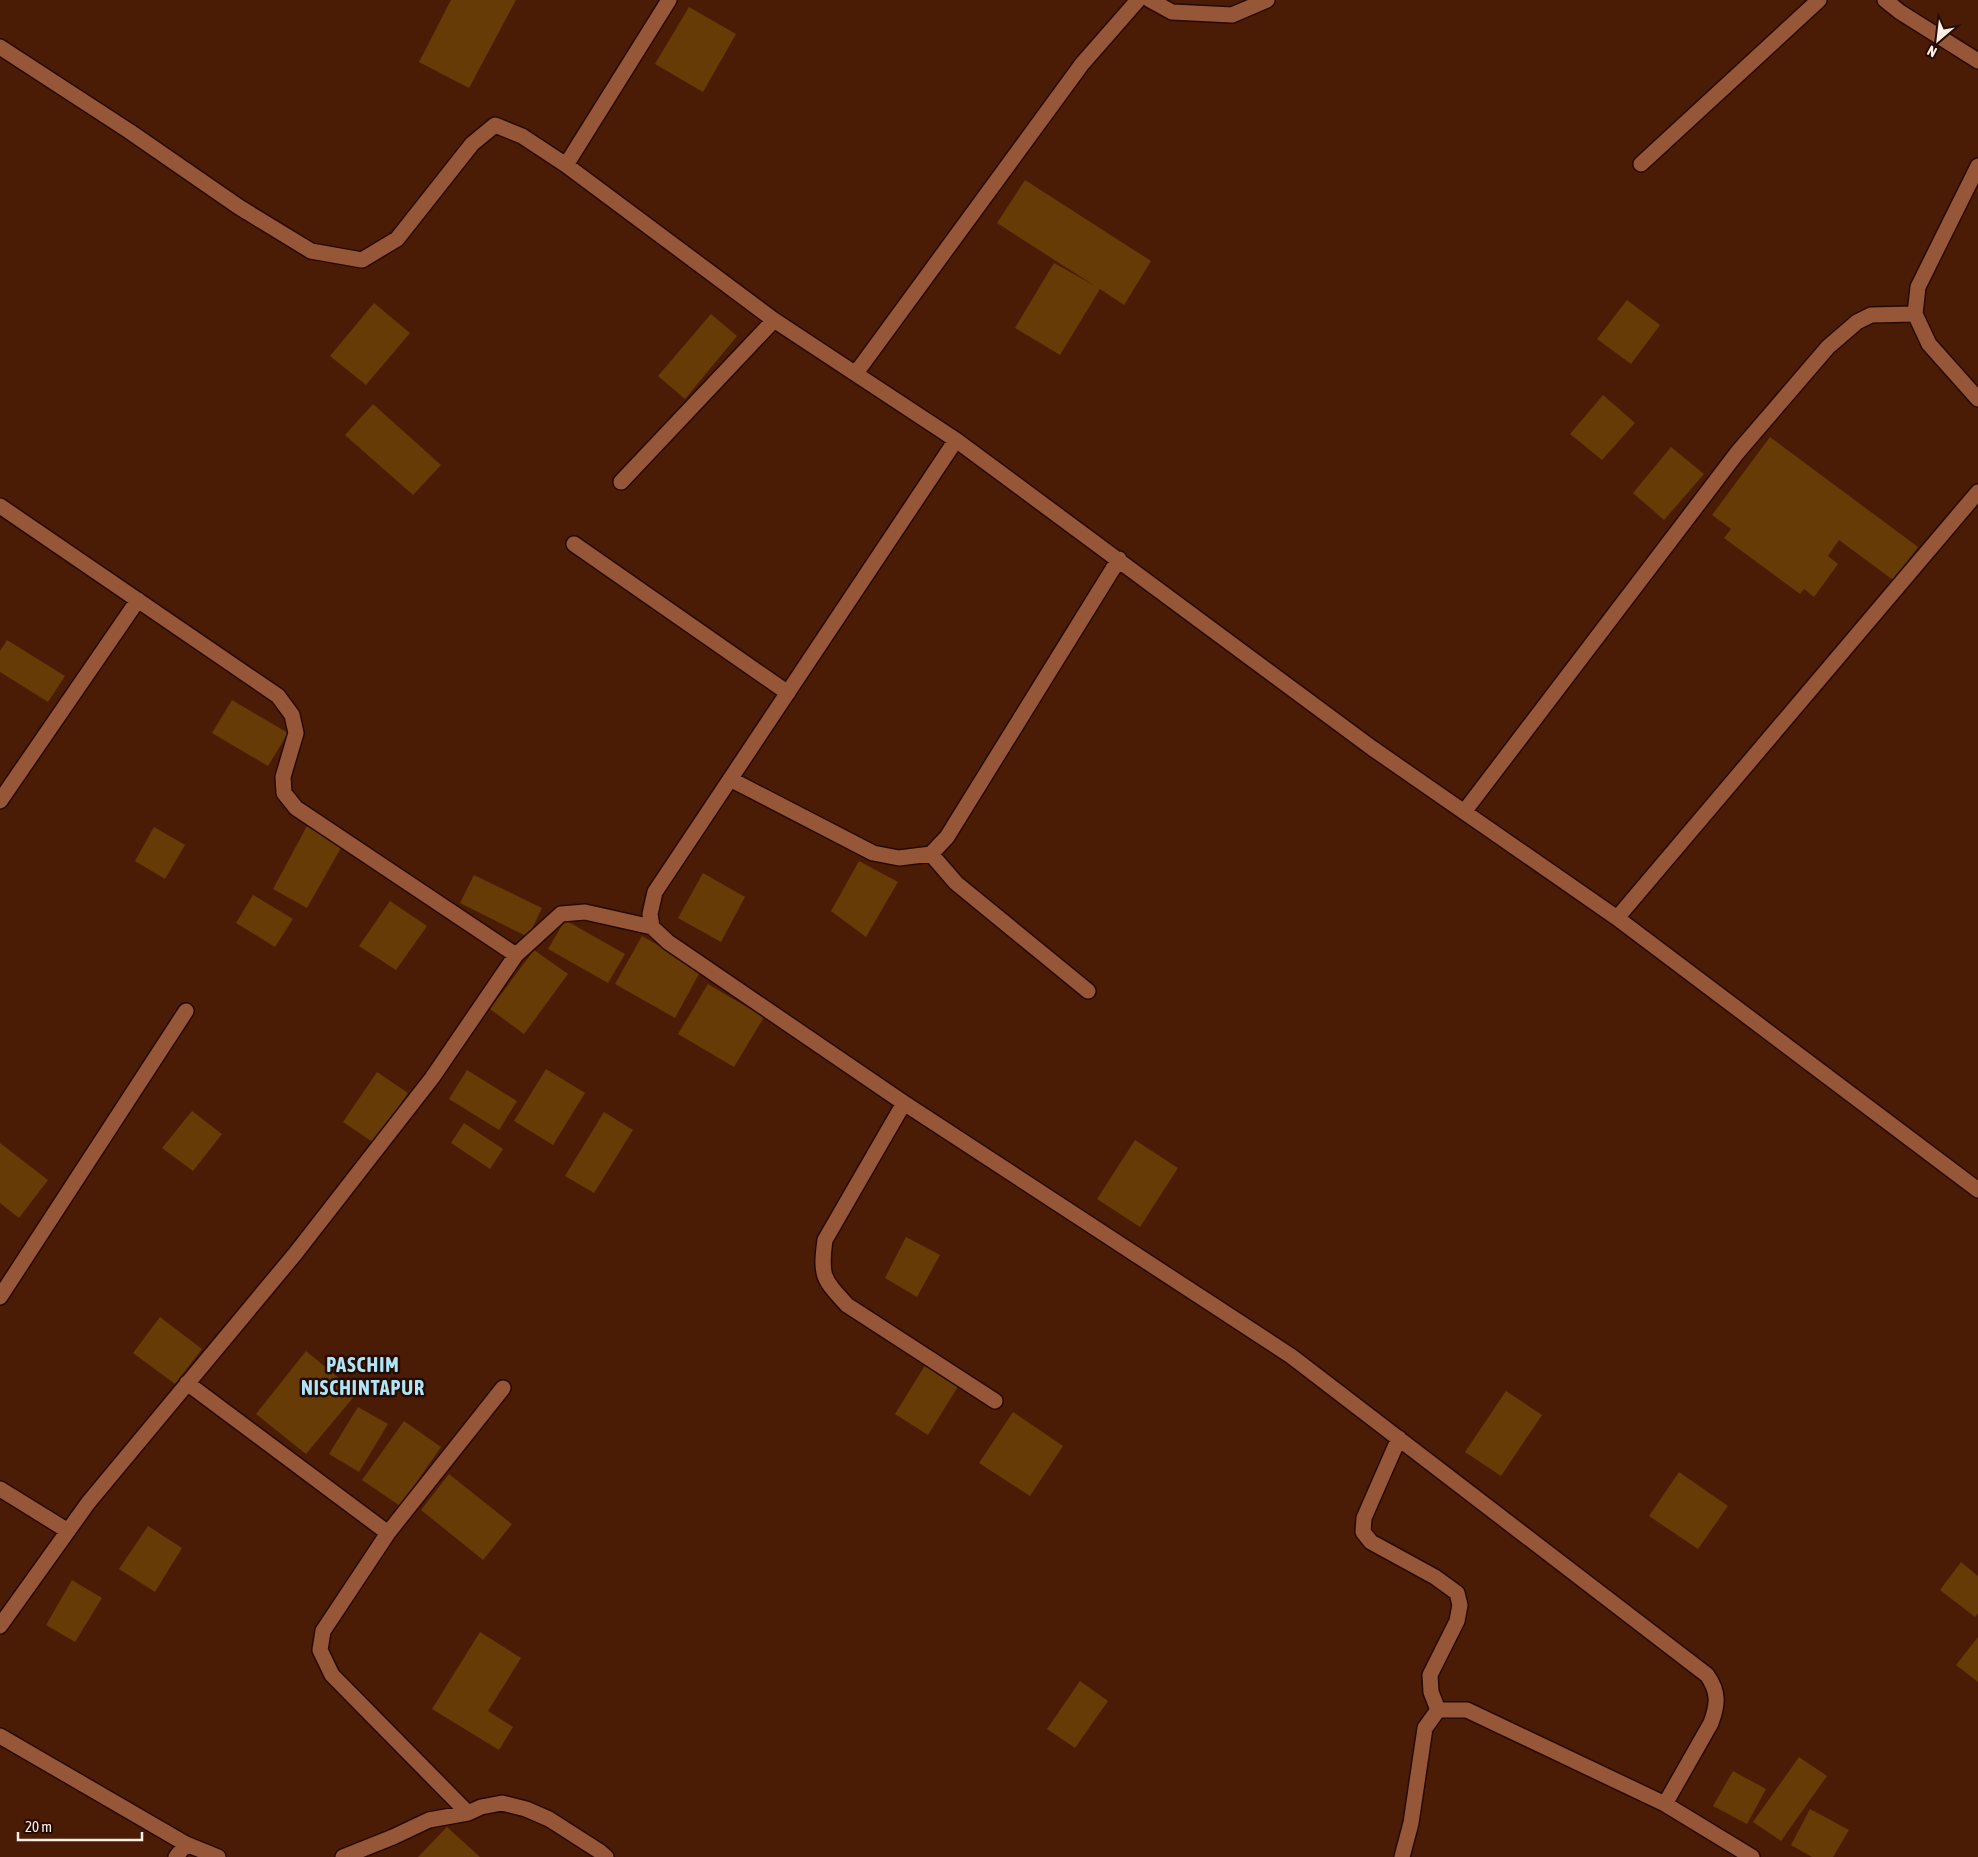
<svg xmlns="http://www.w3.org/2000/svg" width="1978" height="1857" viewBox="0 0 1978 1857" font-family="'Asap Condensed',sans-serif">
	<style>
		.building { fill: #663b05 }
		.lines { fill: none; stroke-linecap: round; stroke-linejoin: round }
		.minor-casing { stroke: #280900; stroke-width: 18 }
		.minor { stroke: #965638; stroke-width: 15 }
		.labels { text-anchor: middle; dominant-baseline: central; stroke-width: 5; stroke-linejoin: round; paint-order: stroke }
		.district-label { font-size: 20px; font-weight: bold; letter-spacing: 1px; fill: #b0e4f9; stroke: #250c02 }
	</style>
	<rect width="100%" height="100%" fill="#4a1c05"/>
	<path class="building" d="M451,0H516L469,88L419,62Z
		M689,7L736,34L703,92L655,64Z
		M1025,180L1151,261L1124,305L1100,289L1060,355L1015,328L1054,263L1095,286L997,223Z
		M1627,300L1660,325L1631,364L1597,339Z
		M374,303L410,333L366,385L330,356Z
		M711,314L737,336L685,399L658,376Z
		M1603,395L1635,423L1602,460L1570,434Z
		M373,404L441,465L413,495L345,435Z
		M1770,437L1918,547L1893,580L1839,540L1828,556L1838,564L1814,597L1804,589L1800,594L1724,538L1731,529L1712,515Z
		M1671,447L1704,474L1664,520L1633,493Z
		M7,640L65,676L48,702L0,672V651Z
		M232,700L288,733L268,766L212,733Z
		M307,826L342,846L307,908L273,889Z
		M154,827L185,845L165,879L135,861Z
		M859,861L898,882L866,937L831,911Z
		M703,873L745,897L721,942L678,918Z
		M474,875L542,908L528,937L460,903Z
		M253,895L293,919L275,947L236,923Z
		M390,901L427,926L396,970L359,946Z
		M565,920L625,954L608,983L548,949Z
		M642,936L701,970L675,1018L615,984Z
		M534,950L568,974L524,1034L490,1009Z
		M708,984L764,1017L734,1067L678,1034Z
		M546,1069L585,1093L553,1145L514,1121Z
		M467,1070L517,1101L499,1130L449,1099Z
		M377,1072L408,1093L374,1143L343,1122Z
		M192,1111L222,1134L193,1171L162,1148Z
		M604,1112L633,1130L594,1193L565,1176Z
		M464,1123L503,1149L490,1169L451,1143Z
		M1135,1140L1178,1168L1140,1227L1097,1199Z
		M0,1143L48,1180L19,1218L0,1203Z
		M906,1237L940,1255L917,1297L885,1278Z
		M160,1317L202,1349L175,1384L133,1353Z
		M306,1351L357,1393L306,1454L256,1414Z
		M929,1359L962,1380L928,1435L895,1414Z
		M1506,1391L1542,1415L1501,1476L1465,1452Z
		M358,1407L388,1424L359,1472L329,1454Z
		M1013,1412L1063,1446L1030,1496L979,1463Z
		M404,1421L441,1447L400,1506L362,1480Z
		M1679,1472L1728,1506L1698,1549L1649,1516Z
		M449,1474L512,1524L483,1560L421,1510Z
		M148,1526L182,1548L155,1592L119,1569Z
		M1961,1562L1978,1576V1613L1975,1617L1940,1590Z
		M72,1580L102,1598L75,1642L46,1625Z
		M480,1632L521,1658L488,1711L513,1727L499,1750L432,1709Z
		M1978,1637V1682L1956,1665Z
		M1080,1681L1108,1701L1075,1748L1047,1729Z
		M1799,1757L1827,1776L1781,1841L1753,1822Z
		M1733,1771L1766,1789L1747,1824L1713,1806Z
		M1810,1809L1849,1830L1833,1857H1812L1791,1845Z
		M447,1827L480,1857H418Z"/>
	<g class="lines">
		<g class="minor-casing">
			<path id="minor" d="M1150,0L1172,12L1232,15L1267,0
				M1885,0L1900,12L1978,61
				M0,47L129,131L239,207L311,251L362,260L397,239L472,144L495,125L522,136L566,165L774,320L956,440L1372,748L1617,918L1978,1190
				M1641,164L1819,0
				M566,165L669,0
				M1978,166L1918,287L1915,314L1929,344L1978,399
				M856,373L1082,64L1138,0
				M956,440L655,892L650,914L652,927L668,942L904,1103L1291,1356L1707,1675C1719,1692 1718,1704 1711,1723L1665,1804
				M621,482L774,320
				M0,506L278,696L292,715L296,733L283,777L284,793L296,808L516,955
				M574,544L788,693
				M730,779L873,853L899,858L931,854
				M0,801L138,600
				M1464,812L1737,453L1828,347L1857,322L1871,315L1915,314
				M1617,918L1978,492
				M1088,991L956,883L931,854L947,837L1119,559
				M904,1103L825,1240C820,1276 823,1279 847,1305L995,1401
				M0,1297L186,1011
				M187,1383L388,1533
				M1399,1438L1364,1518L1363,1532L1371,1542L1435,1577L1457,1593L1460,1605L1457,1621L1430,1675L1431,1692L1438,1710
				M0,1489L68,1531
				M0,1626L88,1503L295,1254L432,1078L516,955L561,914L585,912L652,927
				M0,1736L186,1844L218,1857
				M468,1813L332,1675L320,1650L323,1631L388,1533L503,1388
				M176,1857L186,1844
				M343,1857L393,1837L429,1820L468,1813L481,1807L502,1803L526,1809L549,1819L599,1851L606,1857
				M1402,1857L1411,1823L1425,1728L1438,1710H1467L1665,1804L1752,1857"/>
		</g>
		<use href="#minor" class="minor"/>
	</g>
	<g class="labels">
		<g class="district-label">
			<text x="363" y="1364">PASCHIM<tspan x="363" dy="23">NISCHINTAPUR</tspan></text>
		</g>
	</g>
	<g transform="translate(1938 40) rotate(208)" stroke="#250c02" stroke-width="4" paint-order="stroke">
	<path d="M0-4L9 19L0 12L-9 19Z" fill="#ffefe8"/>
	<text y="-8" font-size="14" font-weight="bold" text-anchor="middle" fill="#ffefe8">N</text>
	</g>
	<path d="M18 1832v8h124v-8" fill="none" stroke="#ffefe8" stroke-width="2.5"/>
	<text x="25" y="1832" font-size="15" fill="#ffefe8" stroke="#250c02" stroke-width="4" paint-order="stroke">20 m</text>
</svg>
